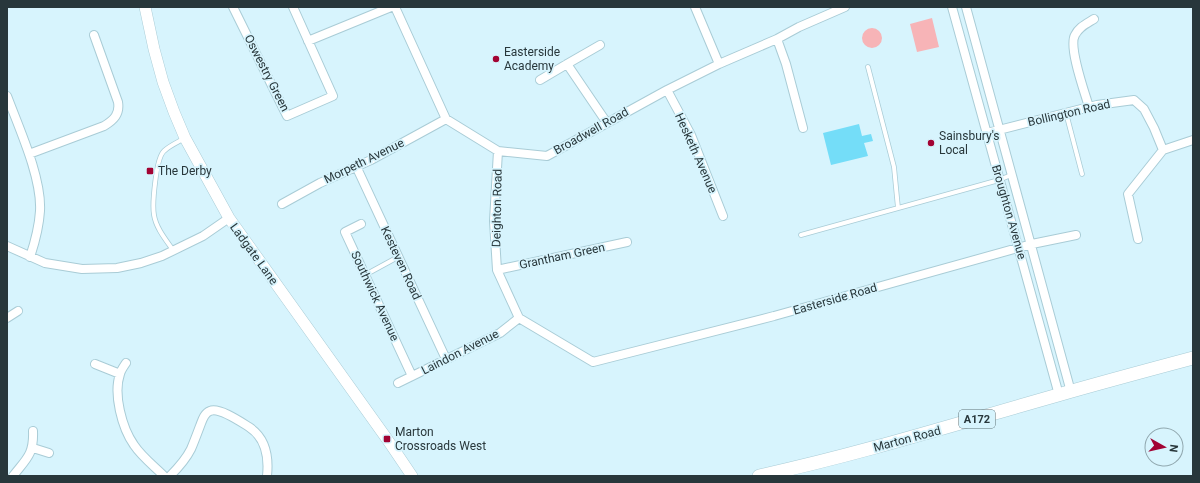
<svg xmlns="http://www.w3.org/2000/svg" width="1200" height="483" viewBox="0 0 1200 483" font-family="Roboto,sans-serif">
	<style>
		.green { fill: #f7b4b7 }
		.building { fill: #74ddf8 }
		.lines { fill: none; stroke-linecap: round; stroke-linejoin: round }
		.lane-casing { stroke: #a9ccd6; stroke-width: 5.5 }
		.street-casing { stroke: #a9ccd6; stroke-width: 10 }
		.secondary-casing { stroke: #a9ccd6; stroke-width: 12 }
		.primary-casing { stroke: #a9ccd6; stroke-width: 14 }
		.lane { stroke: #fff; stroke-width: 4 }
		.street { stroke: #fff; stroke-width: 8 }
		.secondary { stroke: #fff; stroke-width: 11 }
		.primary { stroke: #fff; stroke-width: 13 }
		.poi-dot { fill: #a20333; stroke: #d7f4fd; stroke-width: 1.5 }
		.labels { text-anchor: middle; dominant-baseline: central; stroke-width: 3.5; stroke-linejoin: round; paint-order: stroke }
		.shield { fill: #d7f4fd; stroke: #5c7075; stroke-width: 1 }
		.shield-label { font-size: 11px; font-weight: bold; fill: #28373b }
		.poi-label { font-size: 12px; fill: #28373b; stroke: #d7f4fd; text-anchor: start }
		.street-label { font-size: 12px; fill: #28373b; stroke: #d7f4fd }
	</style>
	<rect width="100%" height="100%" fill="#d7f4fd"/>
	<path class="green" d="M932,18L939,47L917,52L910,24Z
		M862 38a10 10 0 1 1 20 0a10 10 0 1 1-20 0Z"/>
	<path class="building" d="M859,124L862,136L871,134L873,141L864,143L868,156L831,165L823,133Z"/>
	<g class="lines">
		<g class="lane-casing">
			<path id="lane" d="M868,67L894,167L898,208
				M1066,113L1082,174
				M801,235L999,180L1011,175
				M173,250C166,240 156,228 154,215C152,204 156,158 164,151C169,146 178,142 185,138
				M365,275L398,257"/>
		</g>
		<g class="street-casing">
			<path id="street" d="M233,7L287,116L333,96L293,7
				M395,7L446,119L498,151L547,156L667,90L719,64L777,39L799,27L845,7
				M695,7L719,64
				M952,7L1059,395
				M966,7L1071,392
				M777,39L786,64L803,128
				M308,41L391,7
				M567,64L607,123
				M540,80L567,64L600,45
				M667,90L691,135L723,216
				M7,96C19,128 42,178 40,211C39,227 35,242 30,257
				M1089,107C1085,93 1068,47 1075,35C1079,27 1086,24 1094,19
				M987,133L1097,105L1134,100L1144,109L1154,128L1163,150L1193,140
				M498,151L494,221L497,270L519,318L593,362L774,316L1032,244L1076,235
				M29,154L104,126C114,120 120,114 118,102L94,35
				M356,166L446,359
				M282,204L320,183L371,160L446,119
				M361,224L345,232L412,376
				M1138,239L1128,194L1163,150
				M7,246L45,263L82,269L117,268L141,263L162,256L203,236L229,218
				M497,270L627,242
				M7,318L18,311
				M126,363C124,366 121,370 120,374C113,394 122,428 134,445C142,457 154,466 164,476
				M95,364L120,374
				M398,383L500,333L519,318
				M33,448L49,453
				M13,476C26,459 34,455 33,431
				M170,476C178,468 186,459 191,449C194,442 197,434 200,426C202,421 204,413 210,411C219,407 241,422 249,427C266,438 269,457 267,476"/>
		</g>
		<g class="secondary-casing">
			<path id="secondary" d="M145,7L154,49L163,82L174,112L185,138L229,218L387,439L412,476"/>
		</g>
		<g class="primary-casing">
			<path id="primary" d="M759,476C860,454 959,423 1058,395C1103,382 1148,370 1193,358"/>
		</g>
		<use href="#lane" class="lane"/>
		<use href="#street" class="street"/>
		<use href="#secondary" class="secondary"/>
		<use href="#primary" class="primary"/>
	</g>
	<g class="poi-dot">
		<circle cx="496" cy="59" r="4"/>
		<circle cx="931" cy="143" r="4"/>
		<rect x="146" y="167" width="8" height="8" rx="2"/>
		<rect x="383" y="435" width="8" height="8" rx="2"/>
	</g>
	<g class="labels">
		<rect class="shield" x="959" y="410" width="36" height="18" rx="3"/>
		<g class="shield-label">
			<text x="977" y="419">A172</text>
		</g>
		<g class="poi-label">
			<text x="504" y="52">Easterside<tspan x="504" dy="14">Academy</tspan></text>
			<text x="939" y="136">Sainsbury's<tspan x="939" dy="14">Local</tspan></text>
			<text x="158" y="171">The Derby</text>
			<text x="395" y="432">Marton<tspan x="395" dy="14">Crossroads West</tspan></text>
		</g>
		<g class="street-label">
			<text transform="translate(267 73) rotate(63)">Oswestry Green</text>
			<text transform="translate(1069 113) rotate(-13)">Bollington Road</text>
			<text transform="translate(591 131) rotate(-29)">Broadwell Road</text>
			<text transform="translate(696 153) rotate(66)">Hesketh Avenue</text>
			<text transform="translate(364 161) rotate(-26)">Morpeth Avenue</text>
			<text transform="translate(497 208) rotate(-89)">Deighton Road</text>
			<text transform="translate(1009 212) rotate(74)">Broughton Avenue</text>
			<text transform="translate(254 254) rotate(54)">Ladgate Lane</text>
			<text transform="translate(562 256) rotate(-12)">Grantham Green</text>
			<text transform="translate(401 263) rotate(65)">Kesteven Road</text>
			<text transform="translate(375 296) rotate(65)">Southwick Avenue</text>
			<text transform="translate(835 299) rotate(-16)">Easterside Road</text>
			<text transform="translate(460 352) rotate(-27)">Laindon Avenue</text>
			<text transform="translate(907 439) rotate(-15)">Marton Road</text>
		</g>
	</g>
	<rect width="1200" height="483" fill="none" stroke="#28373b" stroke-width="16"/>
	<g transform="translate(1164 447) rotate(98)"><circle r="19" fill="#d7f4fd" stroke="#91a8af"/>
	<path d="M0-3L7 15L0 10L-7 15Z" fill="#a20333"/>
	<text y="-6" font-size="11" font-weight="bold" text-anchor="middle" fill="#28373b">N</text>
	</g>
</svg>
